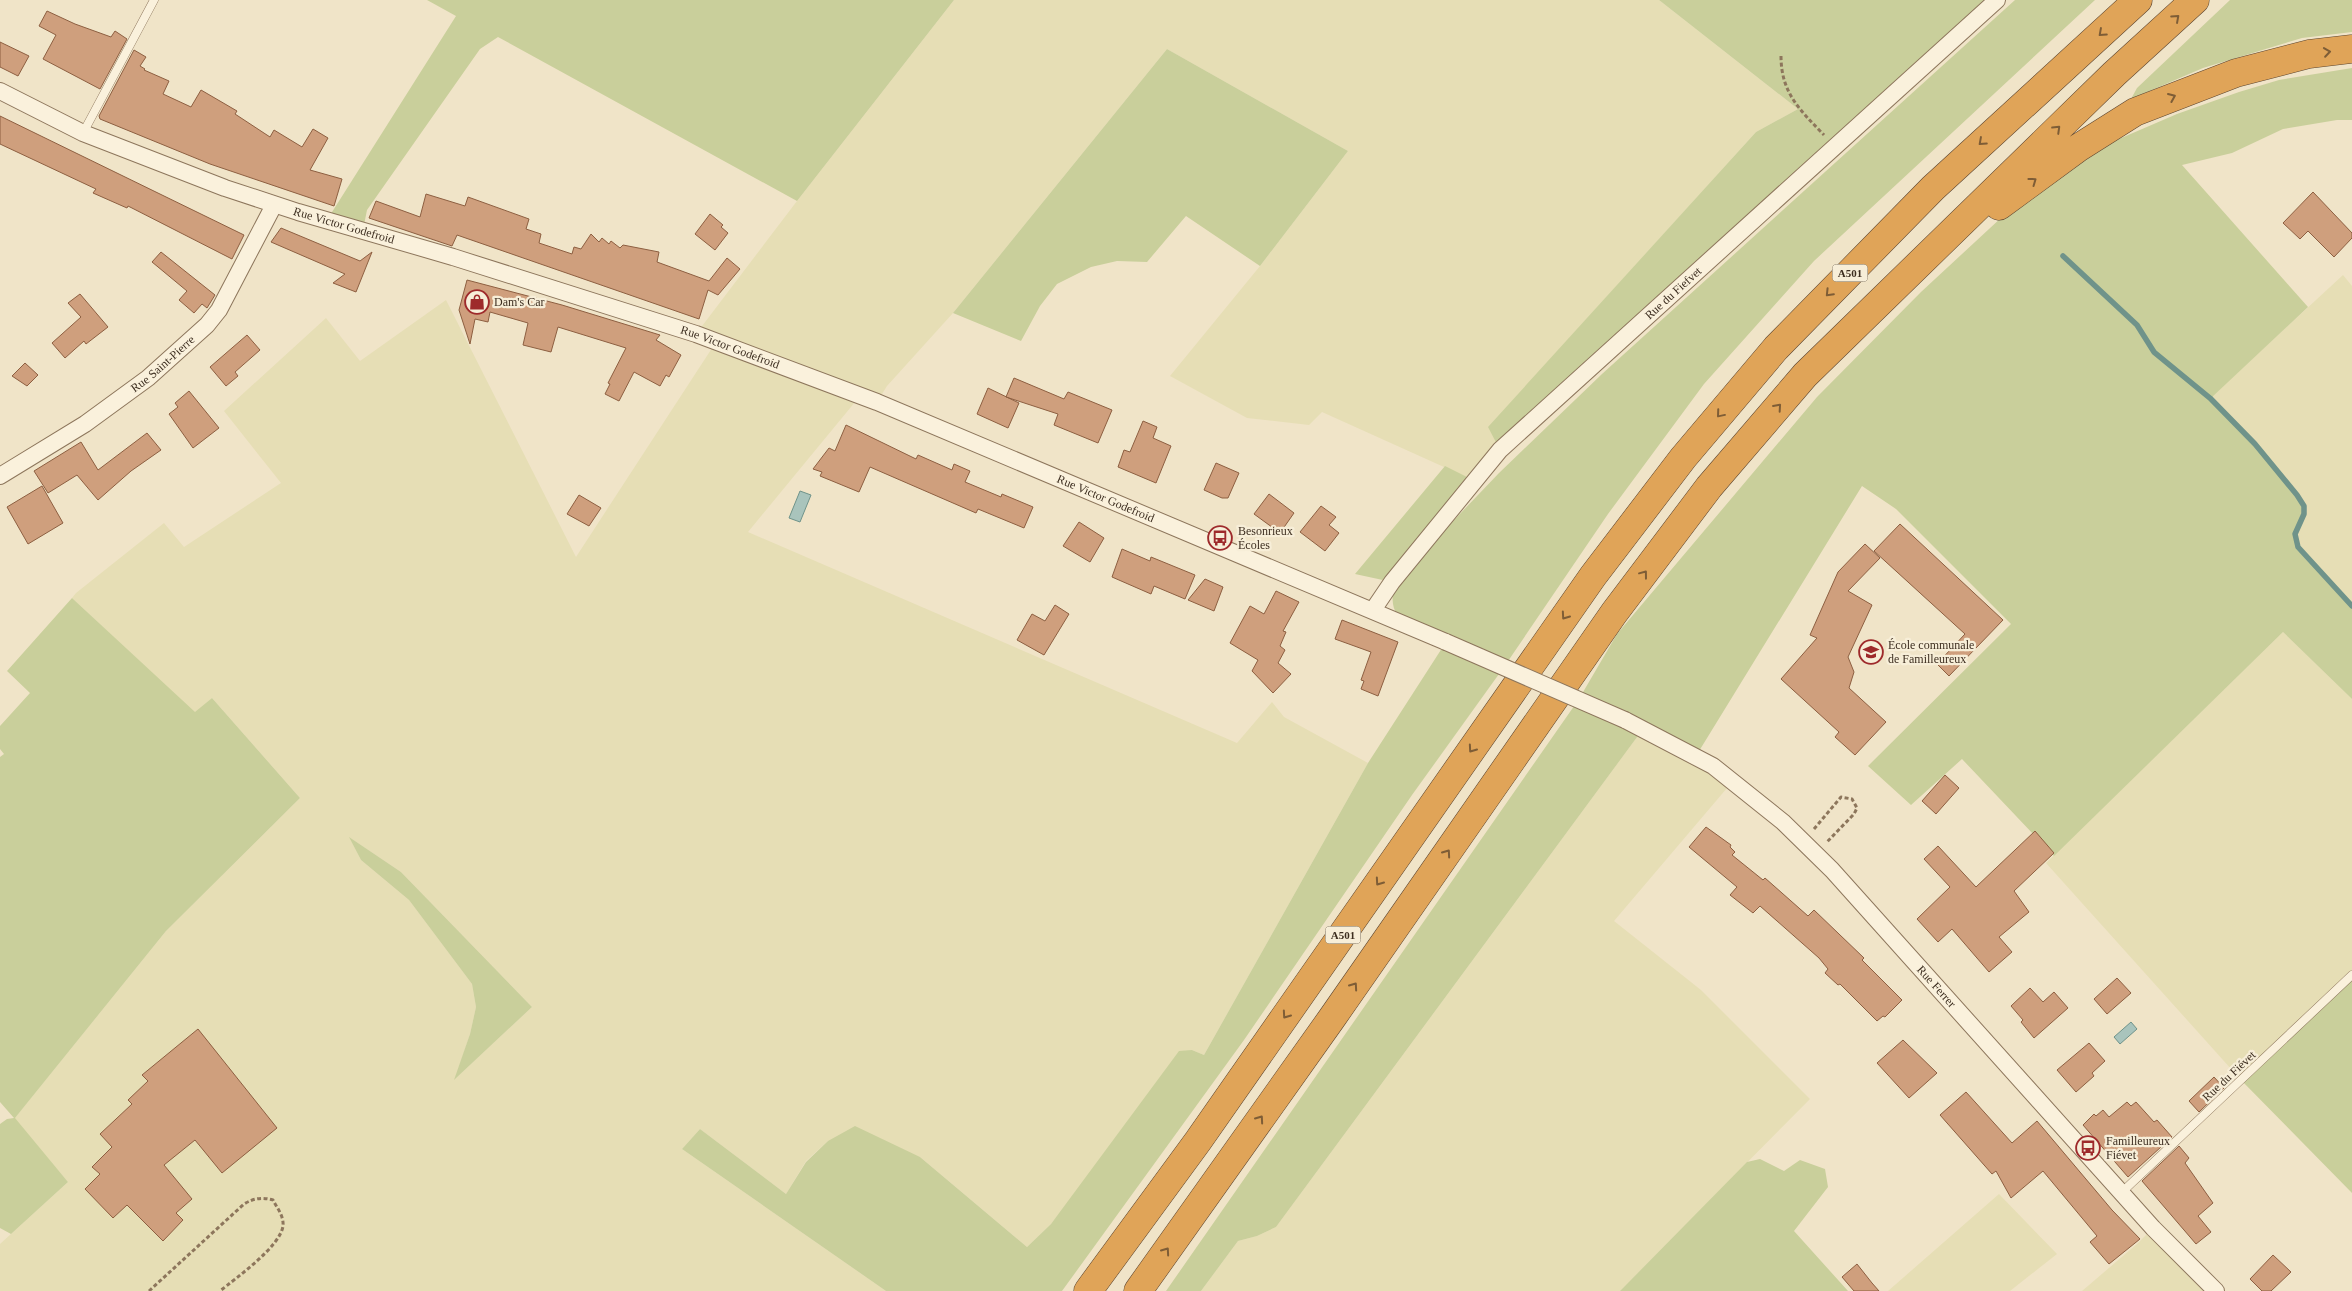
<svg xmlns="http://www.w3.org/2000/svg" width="2352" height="1291" viewBox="0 0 2352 1291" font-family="'Times New Roman',serif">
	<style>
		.farmland { fill: #e6deb5; fill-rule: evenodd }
		.green { fill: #c9cf9b }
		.water { fill: #a9c4bc; stroke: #6f938a }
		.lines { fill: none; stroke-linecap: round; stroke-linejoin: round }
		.stream { stroke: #6f938a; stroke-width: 5.5 }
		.building { fill: #cf9f7d; stroke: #8d5f41 }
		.lane-casing { stroke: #8d765c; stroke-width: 9 }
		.street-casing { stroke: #8d765c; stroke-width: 18 }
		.highway-casing { stroke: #5b4430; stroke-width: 29 }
		.path { stroke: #8d765c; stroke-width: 3; stroke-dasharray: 4 2.5; stroke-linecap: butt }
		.lane { stroke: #faf1dc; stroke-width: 8 }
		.street { stroke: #faf1dc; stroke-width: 16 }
		.highway { stroke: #e0a458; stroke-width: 28 }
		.street-bridge-casing { stroke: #8d765c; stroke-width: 18; stroke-linecap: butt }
		.street-bridge { stroke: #faf1dc; stroke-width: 16 }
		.oneway { stroke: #7e5d36 }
		.labels { text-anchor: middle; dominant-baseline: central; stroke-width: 4.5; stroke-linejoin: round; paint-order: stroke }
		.shield { fill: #f7eed8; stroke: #756857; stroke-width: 1 }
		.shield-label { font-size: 11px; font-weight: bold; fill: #3d2e20 }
		.street-label { font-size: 12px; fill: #3d2e20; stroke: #f7eed8 }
		.poi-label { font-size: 12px; fill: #3d2e20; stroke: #f7eed8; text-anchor: start }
	</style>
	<rect width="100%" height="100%" fill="#f0e4c8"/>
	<path class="farmland" d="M954,0H1659L1798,109L1756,132L1489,427L1500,450L1475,481L1322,412L1309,425L1247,418L1170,376L1260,266L1348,151L1167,49L953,313L887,386L877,402L860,396L748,532L1237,743L1272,702L1284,717L1368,763L1204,1055L1192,1050L1051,1224L1027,1247L920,1157L828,1141L806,1161L786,1194L700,1129L682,1149L886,1291H0V1244L68,1182L14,1119L166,931L300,798L212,698L195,713L72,598L76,593L164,523L184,547L281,483L224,411L326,318L360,361L446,300L576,557L716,342L696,334L797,201ZM350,838L401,872L532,1007L455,1079L470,1034L476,1007L472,984L409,900L361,860Z
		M2343,275L2352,286V606L2298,547L2295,534L2304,514L2210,398Z
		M2283,632L2352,699V975L2241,1080L2046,863Z
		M1643,729L1733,781L1614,921L1701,990L1810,1099L1620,1291H1201L1238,1241L1257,1236L1276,1227Z
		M1999,1194L2057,1254L2010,1291H1888Z
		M2153,1228L2216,1291H2082L2137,1244Z"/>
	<path class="green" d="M427,0H954L797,201L498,37L480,49L367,210L363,230L327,220L456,16Z
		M1659,0H1997L1500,450L1488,427L1756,132L1798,109Z
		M2015,0H2095L1814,261L1704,384L1608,514L1504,667L1412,795L1244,1040L1062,1291H886L682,1149L700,1129L786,1194L806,1162L828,1141L855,1126L920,1157L1027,1247L1051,1224L1179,1051L1192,1050L1204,1055L1368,763L1446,642C1428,634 1396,626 1393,604C1392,597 1393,590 1393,584L1499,473L1602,374Z
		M2230,0H2352V32L2302,38L2203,68L2131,99L2137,88Z
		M1167,49L1348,151L1260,266L1186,216L1147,262L1117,261L1091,267L1057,284L1040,306L1021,341L953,313Z
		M2352,68V120H2337L2283,129L2232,153L2182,165L2308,307L2211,398C2235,423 2259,448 2281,475C2289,485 2300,495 2304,507C2308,522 2289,529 2298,547L2352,606V699L2283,632L2054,856L1962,759L1911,805L1868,766L2011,624L1896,509L1862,486L1696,756L1643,729L1276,1227L1257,1236L1238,1241L1201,1291H1166L1579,699L1617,634L1817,397L1921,292L2016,204L2105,145L2177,114L2239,92L2279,80Z
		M1445,466L1475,481L1392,582L1355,574Z
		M72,598L195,712L212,698L300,798L166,931L15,1118L68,1182L11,1234L0,1228V1124L7,1119L14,1118L0,1102V757L4,754L0,749V726L30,693L7,671Z
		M349,837L401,872L532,1007L454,1080L470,1034L476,1007L472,984L409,900L361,860Z
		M2352,975V1193L2241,1080Z
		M1760,1159L1784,1171L1800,1160L1825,1169L1828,1187L1794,1231L1848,1291H1620L1747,1162Z"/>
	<path class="water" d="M800,491L811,495L800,522L789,518Z
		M2131,1022L2137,1029L2120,1044L2114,1037Z"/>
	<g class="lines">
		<path class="stream" d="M2063,256L2137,325L2154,352L2210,398L2255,444L2297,495L2304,506V514L2295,534L2298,547L2352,606"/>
	</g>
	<path class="building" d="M47,11L75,24L111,37L115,31L127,39L100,89L43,59L56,35L39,26Z
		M0,42L29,56L18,76L0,67Z
		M134,50L146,57L140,66L145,69L144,70L169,81L163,94L191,107L201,90L237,111L235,114L270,137L274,130L302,147L313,129L328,138L310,170L342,179L334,206L210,164L100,119L99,116Z
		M0,116L244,235L232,259L128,206L127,208L93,193L96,189L0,144Z
		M2313,192L2352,233V238L2334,257L2308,231L2300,239L2283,223Z
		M426,194L465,206L468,197L529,219L526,229L541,234L539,243L572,254L574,247L581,249L591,234L599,242L602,238L609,244L611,241L620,248L623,245L659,252L657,262L709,281L727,258L740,269L718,295L708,290L699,319L457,235L452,246L369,218L376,201L420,217Z
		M710,214L723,225L721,227L728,233L715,250L695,234Z
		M281,228L360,261L372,252L356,292L333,283L345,274L271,242Z
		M161,252L215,295L207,308L202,304L194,313L179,300L187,291L152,262Z
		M467,280L562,305L660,335L656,340L681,355L669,377L666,375L660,386L634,372L619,401L605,394L610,384L608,383L626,348L558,327L551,352L523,345L528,323L490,312L488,322L475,319L470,344L459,310Z
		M80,294L108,327L86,344L84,341L65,358L52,343L81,317L68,303Z
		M247,335L260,350L235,372L238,376L226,386L210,367Z
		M25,363L38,375L27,386L12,376Z
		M1014,378L1064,399L1068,392L1112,410L1098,443L1054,425L1058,414L1006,397Z
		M988,388L1019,403L1008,428L977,414Z
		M189,391L219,428L193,448L169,414L178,407L175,403Z
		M1143,421L1157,427L1153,438L1171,446L1156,483L1118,467L1124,450L1130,452Z
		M846,425L916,459L918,455L952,470L954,464L970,471L965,482L1001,497L1002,494L1033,507L1024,528L978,509L976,513L870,467L859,492L820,476L822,472L813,469L829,448L835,451Z
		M147,433L161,450L131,471L98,500L77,475L48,493L34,471L81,442L98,470Z
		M1216,463L1239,473L1228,498H1222L1204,490Z
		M42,486L63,523L28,544L7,507Z
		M1269,494L1294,513L1280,533L1254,514Z
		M579,495L601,508L589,526L567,514Z
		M1321,506L1336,517L1329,525L1339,533L1325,551L1300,532Z
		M1079,522L1104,538L1090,562L1063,546Z
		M1900,524L2003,620L1949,676L1937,664L1965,634L1874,551Z
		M1865,544L1880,558L1848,591L1872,605L1848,657L1854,672L1849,688L1886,722L1855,755L1835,737L1839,732L1781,679L1817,638L1810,635L1838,572Z
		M1122,549L1150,561L1151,557L1195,575L1185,599L1154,586L1151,594L1112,577Z
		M1205,579L1223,587L1214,611L1188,600Z
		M1276,591L1299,602L1283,631L1286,632L1280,646L1285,650L1278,663L1291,674L1273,693L1252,671L1258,660L1230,643L1250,606L1264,614Z
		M1055,605L1069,614L1044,655L1017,640L1032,614L1045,621Z
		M1342,620L1398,642L1378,696L1361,689L1364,681L1361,680L1371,652L1335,639Z
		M1945,775L1959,788L1936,814L1922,801Z
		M1706,827L1731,845L1730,847L1735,852L1732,855L1763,880L1765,878L1808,916L1814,910L1864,958L1862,960L1902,1000L1885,1017L1883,1016L1877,1021L1840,984L1838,985L1825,973L1828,969L1819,958L1760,906L1753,913L1730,895L1737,887L1689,847Z
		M2035,831L2054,853L2014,891L2029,912L1999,937L2012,952L1989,972L1952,929L1938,942L1917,919L1950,887L1924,859L1938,846L1976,887Z
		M2117,978L2131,993L2107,1014L2094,999Z
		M2030,988L2043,1002L2054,992L2068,1008L2034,1038L2021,1022L2023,1020L2011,1006Z
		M198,1029L277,1128L222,1173L195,1140L164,1165L192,1199L176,1213L183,1220L163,1241L127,1205L113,1218L85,1189L100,1174L92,1167L112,1147L100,1134L132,1104L128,1100L148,1081L142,1075Z
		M1903,1040L1937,1073L1909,1098L1877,1063Z
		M2089,1043L2105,1061L2092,1073L2094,1076L2076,1092L2057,1070Z
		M2214,1077L2224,1088L2199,1112L2189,1101Z
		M1966,1092L2012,1143L2037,1121L2112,1210L2140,1239L2109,1264L2090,1242L2097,1236L2043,1171L2011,1198L1996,1171L1992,1174L1940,1115Z
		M2127,1102L2131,1106L2136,1102L2154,1122L2157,1120L2172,1137L2128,1177L2083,1125L2094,1114L2096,1116L2103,1110L2109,1117Z
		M2179,1146L2189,1158L2185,1163L2213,1203L2198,1216L2211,1232L2196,1244L2142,1181Z
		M2273,1255L2291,1272L2271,1291H2262L2250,1279Z
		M1857,1264L1872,1283L1879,1291H1854L1842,1277Z"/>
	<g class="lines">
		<g class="lane-casing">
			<path id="lane" d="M83,133L154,0
				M2121,1193L2352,975"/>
		</g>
		<g class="street-casing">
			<g id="street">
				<path id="s1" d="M0,91L83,133L225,188L298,212L453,257L696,334L877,402L1446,642"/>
				<path id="s2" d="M0,476L85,424L148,378L207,325L219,310L274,205"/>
				<path id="s3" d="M1373,610L1392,582L1500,450L1997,0"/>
				<path id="s4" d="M1625,720L1713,766L1783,822L1832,870L2153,1228L2216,1291"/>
			</g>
		</g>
		<g class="highway-casing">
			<path id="highway" d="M1999,206L2078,148L2135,112L2236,73L2309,54L2352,49
				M1088,1291L1198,1141L1593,576L1683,458L1776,348L1933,188L2138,0
				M1138,1291L1332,1018L1614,613L1709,487L1805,375L2114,74L2195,0"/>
		</g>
		<path class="path" d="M1781,56C1781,93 1800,110 1824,135
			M1814,829L1841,797L1852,799L1857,808L1854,814L1826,843
			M149,1291L244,1204C254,1198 262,1197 273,1200C277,1208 284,1216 283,1226C280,1247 236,1278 220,1291"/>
		<use href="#lane" class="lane"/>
		<use href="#street" class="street"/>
		<use href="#highway" class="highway"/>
		<g class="street-bridge-casing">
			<path id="street-bridge" d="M1446,642L1625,720"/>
		</g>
		<use href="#street-bridge" class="street-bridge"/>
	</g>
	<defs><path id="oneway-chevron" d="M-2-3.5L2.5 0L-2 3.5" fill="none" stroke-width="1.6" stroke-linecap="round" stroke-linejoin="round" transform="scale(1.25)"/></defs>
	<g class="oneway">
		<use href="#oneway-chevron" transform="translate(2176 18) rotate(-42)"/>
		<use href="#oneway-chevron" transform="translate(2102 33) rotate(138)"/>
		<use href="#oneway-chevron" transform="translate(2327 52) rotate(-8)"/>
		<use href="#oneway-chevron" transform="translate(2172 97) rotate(-23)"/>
		<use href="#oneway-chevron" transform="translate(2057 129) rotate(-44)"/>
		<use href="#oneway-chevron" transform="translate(1982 142) rotate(138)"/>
		<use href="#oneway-chevron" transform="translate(2033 181) rotate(-36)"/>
		<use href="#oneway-chevron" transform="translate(1829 293) rotate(134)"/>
		<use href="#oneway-chevron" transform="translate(1778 407) rotate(-49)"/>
		<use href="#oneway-chevron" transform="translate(1720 414) rotate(130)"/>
		<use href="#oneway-chevron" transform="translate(1644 574) rotate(-53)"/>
		<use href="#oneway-chevron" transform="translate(1565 616) rotate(125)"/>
		<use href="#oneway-chevron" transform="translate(1472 749) rotate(125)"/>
		<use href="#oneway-chevron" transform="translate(1447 853) rotate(-55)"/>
		<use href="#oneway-chevron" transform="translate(1379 882) rotate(125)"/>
		<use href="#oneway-chevron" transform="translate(1354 986) rotate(-55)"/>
		<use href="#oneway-chevron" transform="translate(1286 1015) rotate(125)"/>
		<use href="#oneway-chevron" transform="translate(1260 1119) rotate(-55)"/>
		<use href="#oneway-chevron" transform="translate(1166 1251) rotate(-55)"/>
	</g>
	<defs>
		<g id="shop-ring" transform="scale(1.25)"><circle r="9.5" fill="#f7eed8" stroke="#9e2a2b" stroke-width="1.5"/><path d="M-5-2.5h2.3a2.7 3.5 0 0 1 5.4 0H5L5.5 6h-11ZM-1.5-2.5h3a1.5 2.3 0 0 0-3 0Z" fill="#9e2a2b"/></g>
		<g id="bus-ring" transform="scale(1.25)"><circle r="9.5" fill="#f7eed8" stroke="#9e2a2b" stroke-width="1.5"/><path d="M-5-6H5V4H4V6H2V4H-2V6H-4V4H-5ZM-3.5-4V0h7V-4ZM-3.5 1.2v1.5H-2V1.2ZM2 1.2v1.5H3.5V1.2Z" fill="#9e2a2b"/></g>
		<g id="school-ring" transform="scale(1.25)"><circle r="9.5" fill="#f7eed8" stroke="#9e2a2b" stroke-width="1.5"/><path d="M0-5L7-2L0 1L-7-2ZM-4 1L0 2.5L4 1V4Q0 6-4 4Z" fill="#9e2a2b"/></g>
	</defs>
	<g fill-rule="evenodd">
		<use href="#shop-ring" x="477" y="302"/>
		<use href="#bus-ring" x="1220" y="538"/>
		<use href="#school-ring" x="1871" y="652"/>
		<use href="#bus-ring" x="2088" y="1148"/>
	</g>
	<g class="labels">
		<g class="shield">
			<rect x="1832.5" y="264.5" width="35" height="17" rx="4"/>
			<rect x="1325.5" y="926.5" width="35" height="17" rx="4"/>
		</g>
		<g class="shield-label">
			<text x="1850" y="273">A501</text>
			<text x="1343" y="935">A501</text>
		</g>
		<g class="street-label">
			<text stroke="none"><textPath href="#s1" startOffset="370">Rue Victor Godefroid</textPath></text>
			<text stroke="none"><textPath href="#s3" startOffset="438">Rue du Fiefvet</textPath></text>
			<text stroke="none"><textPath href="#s1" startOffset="775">Rue Victor Godefroid</textPath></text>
			<text stroke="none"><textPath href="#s2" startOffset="198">Rue Saint-Pierre</textPath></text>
			<text stroke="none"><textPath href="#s1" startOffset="1180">Rue Victor Godefroid</textPath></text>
			<text stroke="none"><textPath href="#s4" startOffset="414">Rue Ferrer</textPath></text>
			<text transform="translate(2229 1076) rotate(-43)">Rue du Fiévet</text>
		</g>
		<g class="poi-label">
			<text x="494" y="302">Dam's Car</text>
			<text x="1238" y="531">Besonrieux<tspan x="1238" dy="14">Écoles</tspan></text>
			<text x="1888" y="645">École communale<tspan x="1888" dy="14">de Familleureux</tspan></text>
			<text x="2106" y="1141">Familleureux<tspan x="2106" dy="14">Fiévet</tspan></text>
		</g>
	</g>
</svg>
